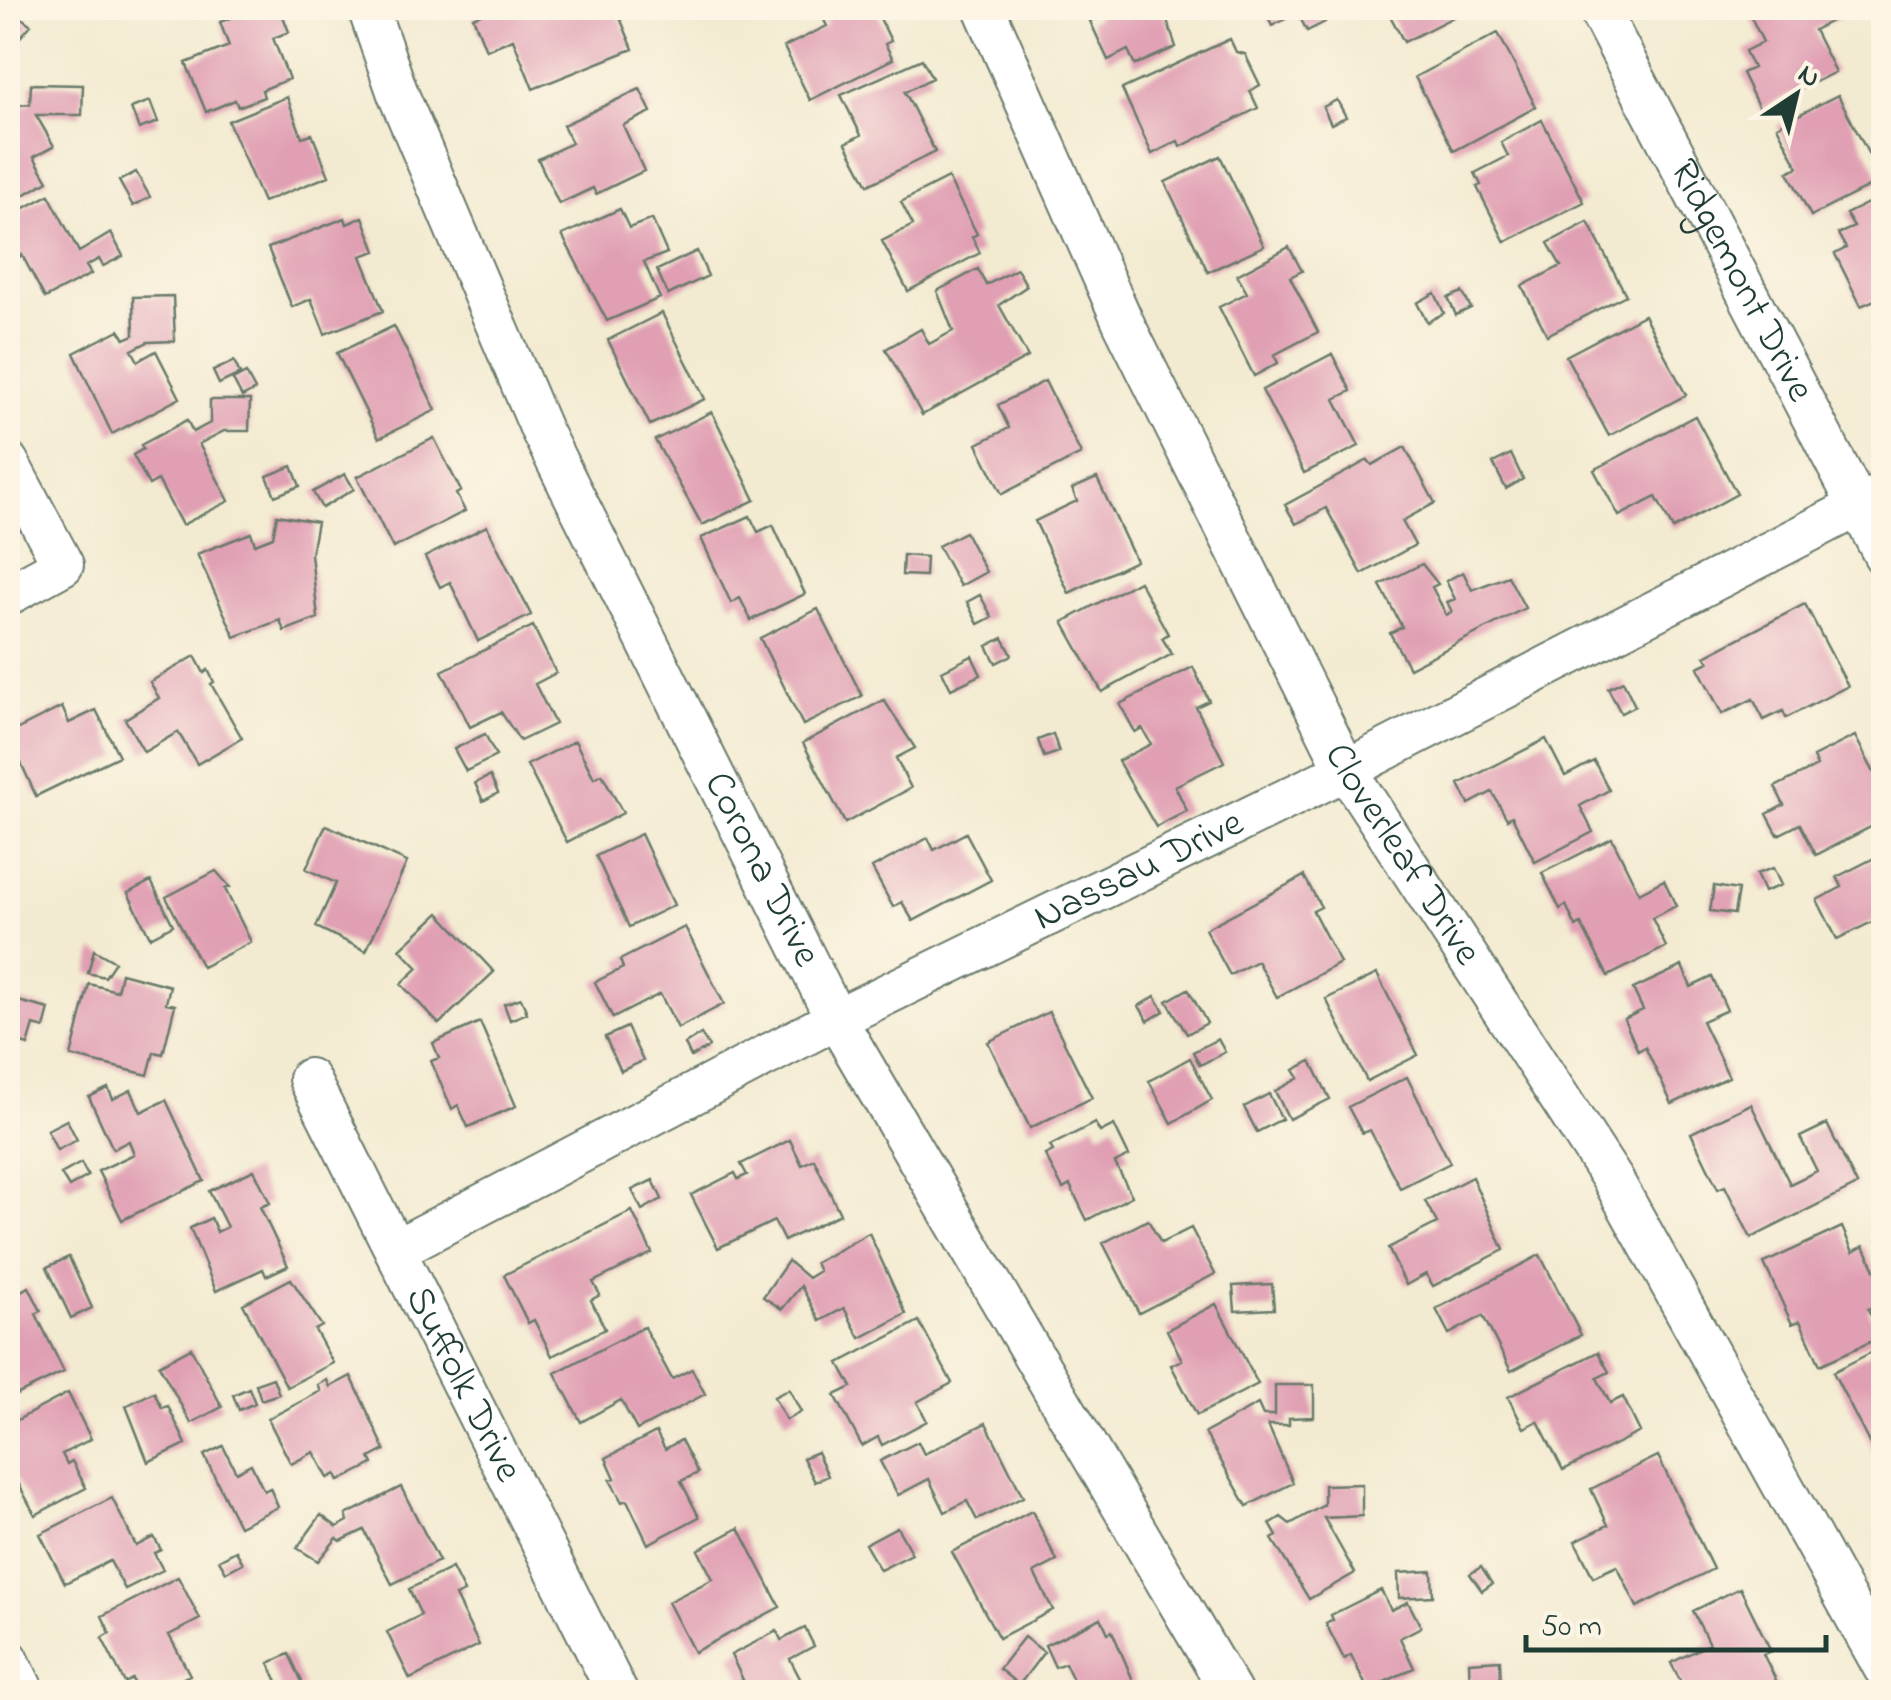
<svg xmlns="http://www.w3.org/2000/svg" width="1891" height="1700" viewBox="0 0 1891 1700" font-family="'Indie Flower',sans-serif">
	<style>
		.building { fill: #e09fb3 }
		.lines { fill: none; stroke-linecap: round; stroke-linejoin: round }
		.minor-casing { stroke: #697a6b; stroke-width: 44 }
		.minor { stroke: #fff; stroke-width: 40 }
		.labels { text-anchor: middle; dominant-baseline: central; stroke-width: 9; stroke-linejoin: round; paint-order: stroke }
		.street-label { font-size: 40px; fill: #1f3d34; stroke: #fcf5e5 }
	</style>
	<rect width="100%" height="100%" fill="#fcf5e5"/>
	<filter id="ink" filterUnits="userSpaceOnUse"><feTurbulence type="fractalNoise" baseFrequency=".01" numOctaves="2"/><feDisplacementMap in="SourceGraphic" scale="20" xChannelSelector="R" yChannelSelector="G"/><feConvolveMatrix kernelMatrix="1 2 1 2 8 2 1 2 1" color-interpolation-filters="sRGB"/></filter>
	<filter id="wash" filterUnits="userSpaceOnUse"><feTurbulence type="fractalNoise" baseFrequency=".0048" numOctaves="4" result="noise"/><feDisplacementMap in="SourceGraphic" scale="40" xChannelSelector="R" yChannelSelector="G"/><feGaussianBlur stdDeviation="2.25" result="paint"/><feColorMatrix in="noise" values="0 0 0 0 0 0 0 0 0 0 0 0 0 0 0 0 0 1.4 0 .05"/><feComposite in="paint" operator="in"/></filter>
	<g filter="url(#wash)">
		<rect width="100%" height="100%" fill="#f3ebd1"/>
		<g id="blocks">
			<path class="building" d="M8,8L31,25L8,51Z
				M256,8H263L265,12L280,8L289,32L273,38L289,79L262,90L264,97L238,107L235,100L206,112L186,63L229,46L220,22Z
				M496,8H616L633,49L533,89L513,39L486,50L473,17Z
				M818,8H875L891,41L885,44L893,59L810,100L784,47L827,26Z
				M1094,8H1163L1176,47L1135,65L1128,50L1108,60L1090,21L1098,17Z
				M1263,8H1287L1291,16L1272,26Z
				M1295,8H1318L1325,22L1307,31Z
				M1386,8H1471L1404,42Z
				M1766,8H1837L1841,16L1814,30L1835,72L1760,110L1742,73L1753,68L1745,51L1763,42L1750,15Z
				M1498,33L1536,107L1454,151L1415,77Z
				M1230,39L1236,52L1245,54L1260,85L1250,91L1258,108L1180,147L1178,141L1152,154L1122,89Z
				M922,59L932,78L905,92L935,152L868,185L846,143L861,135L841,95Z
				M31,84L83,85L82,115H36L54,146L34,157L48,181L8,204V106L30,104Z
				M640,89L651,112L623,125L644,171L596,194L593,188L559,204L538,159L572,143L563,125Z
				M1838,95L1882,180L1811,216L1788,172L1798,167L1777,126Z
				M287,97L302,137L312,134L329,176L263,202L228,121Z
				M1337,100L1346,117L1331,124L1323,107Z
				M150,101L158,122L139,129L131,108Z
				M1542,120L1584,202L1505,242L1477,187L1481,185L1475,173L1508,156L1501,142Z
				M1220,156L1264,246L1208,272L1165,182Z
				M136,172L150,197L133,206L119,181Z
				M948,178L977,234L972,237L980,253L908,291L882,241L913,225L901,202Z
				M49,195L79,252L111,233L123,256L103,266L99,259L86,266L91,274L45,298L22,255L17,259L8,240L12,235L8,217Z
				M1884,195V296L1861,306L1835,254L1846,248L1838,234L1854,227L1846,214Z
				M620,209L629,228L652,219L667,253L644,262L660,298L607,321L562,235Z
				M363,217L376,251L361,256L383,311L325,334L311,299L292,307L268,248L345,218L347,224Z
				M1588,222L1626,295L1547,335L1522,286L1561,266L1548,243Z
				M1289,247L1302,271L1290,277L1318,332L1274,355L1278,363L1254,376L1219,307L1247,293L1237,275Z
				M697,251L708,276L668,295L657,270Z
				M978,269L986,285L1017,269L1027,286L999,305L1028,357L922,415L886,349L921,329L929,344L953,331L937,291Z
				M1462,292L1471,308L1456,315L1448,298Z
				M1435,293L1444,313L1427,322L1417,303Z
				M173,296L175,341L148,342L132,350L138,361L156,351L180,398L112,434L74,353L119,330L125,339L134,335L133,297Z
				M662,313L705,399L650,425L608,340Z
				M1644,315L1686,395L1609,436L1566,356Z
				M394,326L436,410L379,438L337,353Z
				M1332,354L1351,391L1335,399L1359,446L1304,473L1262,390Z
				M234,361L240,374L219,384L213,371Z
				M246,373L255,390L242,397L233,380Z
				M1045,381L1081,454L1002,494L977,444L1009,428L998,405Z
				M210,400H250L249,431H224L199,444L229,501L182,525L158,480L149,485L133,455L143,449L141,445L187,420L193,432L210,423Z
				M712,412L755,500L702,525L655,440Z
				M1695,416L1737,494L1673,529L1656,497L1619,516L1594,470Z
				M434,438L461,491L456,494L465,511L393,548L357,477Z
				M1405,447L1435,503L1402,521L1415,545L1362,574L1326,508L1296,524L1285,505L1368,460L1372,465Z
				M1511,454L1523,479L1506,489L1493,463Z
				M292,466L300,486L275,496L267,476Z
				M345,474L354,489L322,508L313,492Z
				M1097,478L1136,561L1069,593L1035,521L1077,501L1072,489Z
				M277,515L317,522L311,554L318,618L284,631L280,620L235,637L197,554L251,533L255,544L273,537Z
				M750,516L758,532L773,525L805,594L751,620L740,598L731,603L701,538Z
				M487,526L531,615L478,641L450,582L440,587L425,557Z
				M965,532L986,572L960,586L938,546Z
				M903,555L926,557L925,576L902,575Z
				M1422,564L1438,584L1432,587L1446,615L1452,612L1447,602L1455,599L1446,581L1463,572L1472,590L1508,576L1525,608L1409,668L1390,633L1402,627L1380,585Z
				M1139,581L1168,634L1162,638L1172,654L1102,692L1063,622Z
				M980,595L992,617L978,624L967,602Z
				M1805,604L1848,686L1786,718L1783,711L1764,720L1753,699L1722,714L1698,667L1709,662L1705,656Z
				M818,609L862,696L803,725L760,638Z
				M533,626L556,673L535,684L555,724L520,741L501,712L470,727L442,671Z
				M1003,638L1012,655L996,663L987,646Z
				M195,656L204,673L208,670L214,682L211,684L242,738L197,764L178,732L144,752L125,719L159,698L150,682Z
				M972,656L981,675L951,689L942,671Z
				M1193,667L1209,701L1196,707L1224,762L1175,786L1187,811L1156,827L1118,761L1151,744L1142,728L1135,732L1120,704Z
				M1623,681L1635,706L1621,713L1608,688Z
				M884,700L915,748L896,758L911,788L845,823L803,743Z
				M62,707L69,723L96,710L119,756L36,796L8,734Z
				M485,734L496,756L466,771L454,749Z
				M1053,734L1059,752L1044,757L1038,740Z
				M1855,736L1884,792L1879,800L1884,820L1816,855L1800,824L1778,835L1767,814L1784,805L1775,787L1817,766L1813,757Z
				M1546,739L1565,776L1594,761L1609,790L1580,806L1593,832L1535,862L1512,816L1507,819L1492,792L1469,804L1459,784Z
				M575,741L594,778L602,774L623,813L567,842L527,765Z
				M490,776L498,793L483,801L475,783Z
				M326,825L407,862L366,951L316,927L336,883L306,869Z
				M966,833L991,880L913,921L902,902L893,907L872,868L928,838L934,850Z
				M641,834L674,905L629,927L596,856Z
				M1612,838L1639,893L1664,880L1676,906L1652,918L1666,947L1608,976L1581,924L1576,927L1566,905L1560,909L1542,873Z
				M1884,853V916L1837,939L1817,900L1842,887L1837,877Z
				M1773,868L1781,885L1764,892L1756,874Z
				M216,871L230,887L225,889L251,942L202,967L166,897Z
				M1304,876L1321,907L1313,911L1340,963L1277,997L1257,961L1230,975L1205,929Z
				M151,881L173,925L150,937L128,893Z
				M1714,886L1738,890L1734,914L1710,911Z
				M439,913L494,972L439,1024L401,984L418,968L400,949Z
				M685,927L724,1004L678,1028L660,994L613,1018L595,982L623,968L620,960Z
				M94,950L115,962L105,977L88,973Z
				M1682,966L1691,987L1712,977L1727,1010L1702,1021L1729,1077L1672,1104L1645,1047L1638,1051L1624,1019L1643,1010L1633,989Z
				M121,973L170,986L166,1003L175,1005L163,1054L154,1052L148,1075L71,1056L89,984L117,991Z
				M1377,974L1418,1055L1367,1081L1326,999Z
				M1188,989L1207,1023L1187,1034L1167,1001Z
				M1155,996L1164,1011L1148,1021L1139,1006Z
				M521,998L527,1013L510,1020L504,1004Z
				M14,1000L49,1009L44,1028L34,1025L28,1045L8,1039Z
				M1049,1012L1092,1098L1030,1128L988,1042Z
				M480,1022L516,1106L468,1127L458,1105L452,1109L431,1061L439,1058L433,1043Z
				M627,1027L643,1061L621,1071L605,1037Z
				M701,1034L709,1047L691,1057L685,1044Z
				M1218,1039L1225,1052L1200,1065L1193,1052Z
				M1190,1058L1212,1100L1172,1123L1149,1081Z
				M1311,1061L1330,1099L1289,1119L1275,1091L1299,1078L1294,1070Z
				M1407,1077L1450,1163L1400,1188L1370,1130L1362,1133L1348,1107Z
				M108,1088L113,1099L131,1090L141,1112L166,1100L204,1181L122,1220L98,1171L134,1154L129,1141L113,1149L89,1097Z
				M1269,1094L1282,1119L1257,1132L1244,1107Z
				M1751,1104L1790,1184L1817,1171L1800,1137L1827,1124L1857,1185L1751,1238L1725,1186L1718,1189L1691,1133Z
				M67,1120L77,1140L57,1150L47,1130Z
				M1095,1123L1100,1132L1114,1125L1129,1156L1115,1163L1132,1196L1087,1220L1070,1185L1063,1189L1045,1155L1053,1151L1050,1146Z
				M790,1140L802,1165L814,1159L840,1214L784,1241L774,1221L718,1248L691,1195L735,1173L738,1179L747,1175L741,1164Z
				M81,1163L88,1176L69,1187L61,1174Z
				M254,1170L270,1203L260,1207L288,1266L266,1276L263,1269L216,1291L190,1228L211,1218L217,1232L227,1227L209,1191Z
				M1472,1177L1504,1250L1433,1286L1426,1274L1406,1285L1388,1248L1437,1223L1425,1201Z
				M653,1180L662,1199L642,1210L632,1190Z
				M632,1211L652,1253L593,1282L600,1295L591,1300L605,1329L552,1356L534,1320L528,1323L504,1275Z
				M1148,1220L1161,1243L1191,1228L1215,1274L1139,1313L1103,1243Z
				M1842,1227L1853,1252L1864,1246L1884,1288V1302L1868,1309L1881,1337L1820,1365L1800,1321L1792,1324L1764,1263Z
				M869,1233L906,1314L860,1338L844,1308L820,1321L801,1286L782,1309L763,1297L788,1261L808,1278L819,1271L815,1263Z
				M1540,1255L1581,1335L1511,1371L1483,1316L1449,1334L1436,1309Z
				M69,1257L92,1308L71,1318L47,1267Z
				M291,1279L322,1326L315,1330L333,1363L287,1387L243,1304Z
				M1272,1284L1274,1309L1235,1311L1233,1286Z
				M29,1287L41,1311L36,1314L64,1372L8,1399V1297Z
				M1216,1304L1258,1384L1197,1415L1171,1365L1182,1360L1167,1330Z
				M919,1321L952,1383L917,1402L927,1421L882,1445L878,1437L862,1446L835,1395L852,1387L839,1363Z
				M644,1327L672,1379L692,1369L705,1394L637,1430L621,1400L581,1422L555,1373Z
				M191,1348L222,1407L191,1423L159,1365Z
				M1878,1349L1884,1357V1472L1833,1372Z
				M1598,1352L1609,1372L1597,1378L1610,1403L1623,1397L1640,1432L1563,1470L1538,1421L1524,1428L1508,1397Z
				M351,1376L385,1450L370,1458L373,1464L339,1481L336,1474L328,1478L314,1452L291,1464L268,1419L321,1391L318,1385L327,1380L330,1387Z
				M273,1378L279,1394L261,1400L256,1384Z
				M1275,1385H1314V1417L1289,1418V1425H1268L1293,1483L1247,1506L1205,1433L1258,1404L1263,1415H1275Z
				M249,1388L255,1403L239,1410L233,1395Z
				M789,1389L801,1412L786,1420L774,1397Z
				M154,1392L162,1408L168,1406L186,1444L148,1462L126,1406Z
				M68,1393L91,1439L62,1454L67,1464L72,1461L86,1488L35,1515L15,1477L11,1480L8,1472V1425Z
				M986,1423L1023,1497L977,1520L967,1501L945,1512L929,1479L898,1495L880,1461L918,1442L924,1454Z
				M656,1432L665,1449L681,1440L698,1473L681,1481L699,1517L648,1544L627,1500L622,1502L610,1480L615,1478L606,1458Z
				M223,1446L236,1472L251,1464L264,1491L270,1488L278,1507L239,1526L204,1455Z
				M817,1452L828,1476L815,1482L803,1458Z
				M1658,1456L1713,1569L1637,1607L1617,1566L1593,1577L1575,1541L1608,1525L1591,1489Z
				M1362,1484V1516L1324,1518L1355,1573L1309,1599L1272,1539L1277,1536L1270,1524L1281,1517L1290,1524L1324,1505V1485Z
				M401,1487L439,1561L392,1584L364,1530L341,1541L337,1538L318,1561L297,1548L321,1515L337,1527L348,1521L346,1515Z
				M112,1498L136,1546L154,1537L161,1550L154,1553L163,1570L125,1589L110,1561L65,1583L40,1534Z
				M1032,1511L1057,1561L1034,1573L1053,1610L999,1638L952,1552Z
				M897,1527L912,1554L880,1570L865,1544Z
				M739,1528L780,1607L694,1652L668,1602L713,1579L698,1550Z
				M236,1551L243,1563L226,1572L219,1560Z
				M1481,1567L1492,1584L1482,1591L1470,1574Z
				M452,1568L464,1592L455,1596L479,1645L410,1679L387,1632L421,1615L409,1589Z
				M1432,1571L1433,1596L1399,1598L1398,1573Z
				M178,1577L200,1619L169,1635L190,1675L154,1692H139L132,1679L125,1683L102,1638L110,1633L102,1616Z
				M1740,1588L1771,1651L1763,1654L1782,1692H1686L1671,1663L1709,1644L1693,1611Z
				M1381,1590L1391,1610L1408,1602L1421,1627L1400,1638L1414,1668L1368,1690L1351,1655L1344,1659L1326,1624L1333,1620L1331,1615Z
				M1101,1618L1108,1633L1112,1631L1138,1692H1079L1065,1663L1055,1667L1045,1645Z
				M805,1628L814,1646L790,1659L807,1692H719L743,1680L731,1655L777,1631L781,1640Z
				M1024,1637L1044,1652L1019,1685L999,1669Z
				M289,1654L304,1686L283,1692L269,1663Z
				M1500,1660L1501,1690L1470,1691L1469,1662Z
				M1445,1682L1447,1686L1464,1682L1469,1692H1427Z"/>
		</g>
	</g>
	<g filter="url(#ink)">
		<use href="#blocks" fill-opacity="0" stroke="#697a6b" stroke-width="2.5"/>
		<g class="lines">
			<g class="minor-casing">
				<g id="minor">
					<path id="s1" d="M368,8L398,94L541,430L836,1019L1231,1692"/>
					<path id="s2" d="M984,8L1123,322L1346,770L1613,1180L1884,1668"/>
					<path id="s3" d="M1598,8L1884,555"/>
					<path d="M8,462L63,565L8,595"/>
					<path id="s4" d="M309,1079L617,1692"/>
					<path id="s5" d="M395,1250L836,1019L1346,770L1884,493"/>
					<path d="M8,1659L24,1692"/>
				</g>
			</g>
			<use href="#minor" class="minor"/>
		</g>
	</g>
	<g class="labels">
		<g class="street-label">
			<text stroke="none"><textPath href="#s3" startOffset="308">Ridgemont Drive</textPath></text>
			<text stroke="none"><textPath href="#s2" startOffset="945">Cloverleaf Drive</textPath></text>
			<text stroke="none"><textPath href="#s1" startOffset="948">Corona Drive</textPath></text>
			<text stroke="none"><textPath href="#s5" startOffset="835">Nassau Drive</textPath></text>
			<text stroke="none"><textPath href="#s4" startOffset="342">Suffolk Drive</textPath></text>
		</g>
	</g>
	<rect width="1891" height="1700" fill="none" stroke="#fcf5e5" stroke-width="40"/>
	<g transform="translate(1796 95) rotate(35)" stroke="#fcf5e5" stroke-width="8" paint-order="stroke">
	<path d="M0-8L18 38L0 25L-18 38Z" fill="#1f3d34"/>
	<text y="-15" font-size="28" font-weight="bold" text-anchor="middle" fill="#1f3d34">N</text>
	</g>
	<path d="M1526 1635v15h300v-15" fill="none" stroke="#1f3d34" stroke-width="5"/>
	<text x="1541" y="1635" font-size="30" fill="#1f3d34" stroke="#fcf5e5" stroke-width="8" paint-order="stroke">50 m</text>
</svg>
